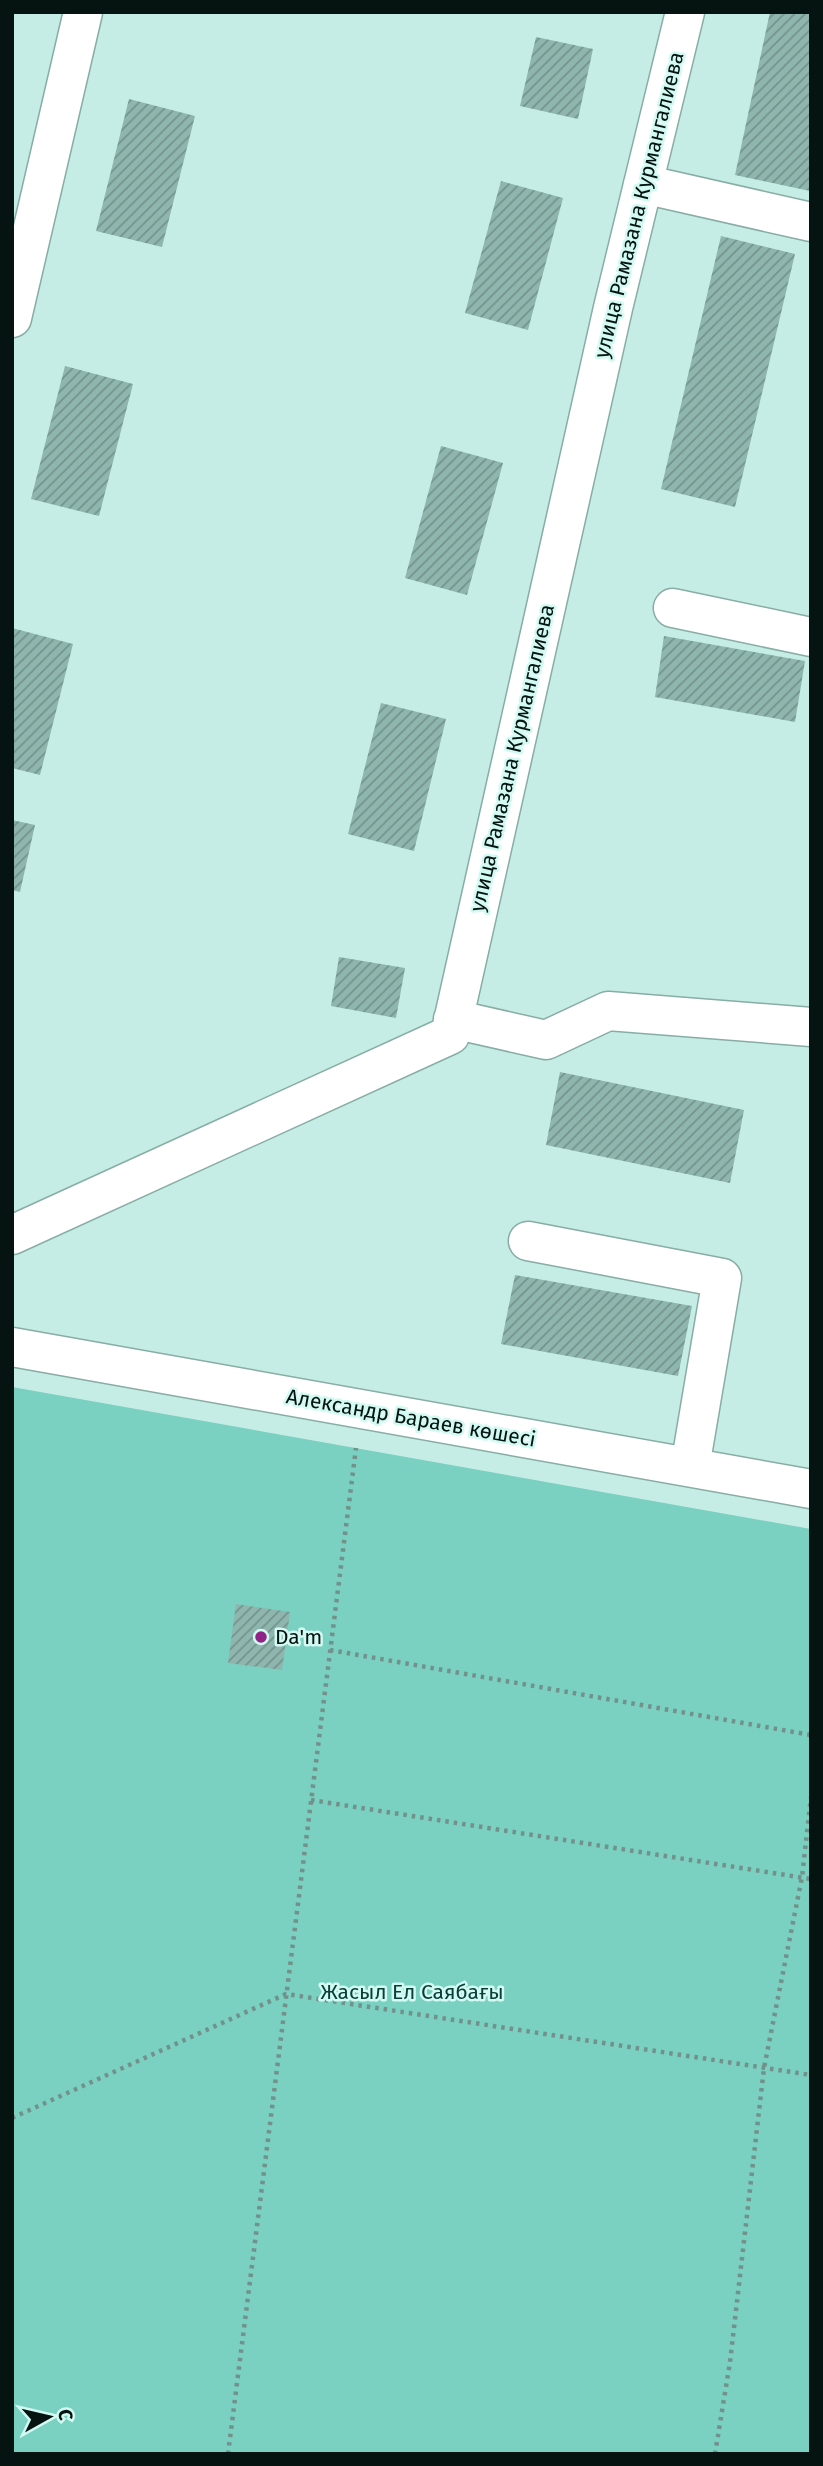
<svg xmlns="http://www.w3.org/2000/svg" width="823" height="2466" viewBox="0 0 823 2466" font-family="'Fira Sans',sans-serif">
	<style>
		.park { fill: #7ad0c1 }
		.building { fill: url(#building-hatch) }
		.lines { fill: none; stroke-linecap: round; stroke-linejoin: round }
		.minor-casing { stroke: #87ada5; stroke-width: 41 }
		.path { stroke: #73918b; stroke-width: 4.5; stroke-dasharray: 3.5 5; stroke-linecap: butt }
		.minor { stroke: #fff; stroke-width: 38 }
		.poi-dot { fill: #8f2386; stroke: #d2faf2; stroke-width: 2.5 }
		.labels { text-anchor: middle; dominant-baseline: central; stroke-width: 5; stroke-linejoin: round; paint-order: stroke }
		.street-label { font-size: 21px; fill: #051411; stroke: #d2faf2 }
		.poi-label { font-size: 21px; fill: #051411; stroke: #d2faf2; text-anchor: start }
		.park-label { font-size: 21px; fill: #084039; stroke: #d2faf2 }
	</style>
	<defs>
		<pattern id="building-hatch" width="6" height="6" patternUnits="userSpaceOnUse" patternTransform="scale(1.75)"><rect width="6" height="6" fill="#8fb6ae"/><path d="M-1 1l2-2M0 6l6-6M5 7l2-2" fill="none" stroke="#73938c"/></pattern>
	</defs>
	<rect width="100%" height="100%" fill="#c5ede5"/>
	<path class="park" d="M12,1387L811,1529V2454H12Z"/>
	<path class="building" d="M770,12H811L810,191L735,175Z
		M536,37L593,49L578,119L520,106Z
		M129,99L195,116L162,247L96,231Z
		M501,181L563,198L528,330L465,313Z
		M721,236L795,254L735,507L661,489Z
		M65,366L133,384L99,516L31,499Z
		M441,446L503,463L467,595L405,578Z
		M12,628L73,644L40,775L12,768Z
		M664,636L805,661L795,722L655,697Z
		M381,703L446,719L414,851L348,834Z
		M12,820L35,825L20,892L12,890Z
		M339,957L405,968L396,1018L331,1006Z
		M560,1072L744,1110L730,1183L546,1145Z
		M515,1275L692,1306L678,1376L501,1344Z
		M236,1604L290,1612L282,1670L228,1663Z"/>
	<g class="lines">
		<g class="minor-casing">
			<path id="minor" d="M643,184L811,222
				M12,318L83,12
				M673,608L811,637
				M453,1019L546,1040L608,1011L811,1027
				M12,1235L450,1035L613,308L685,12
				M528,1241L722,1278L690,1467
				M12,1347L811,1489"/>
		</g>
		<path class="path" d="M330,1650L811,1735
			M311,1800L811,1879
			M12,2118L286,1994L811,2075
			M228,2454L356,1448
			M715,2454L730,2362L764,2068L802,1877L811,1797"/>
		<use href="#minor" class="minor"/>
	</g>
	<circle class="poi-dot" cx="261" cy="1637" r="7"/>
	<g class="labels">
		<g class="street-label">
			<text transform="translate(639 205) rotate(-76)">улица Рамазана Курмангалиева</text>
			<text transform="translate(512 758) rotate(-77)">улица Рамазана Курмангалиева</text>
			<text transform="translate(411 1418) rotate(10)">Александр Бараев көшесі</text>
		</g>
		<g class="poi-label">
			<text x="275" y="1637">Da'm</text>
		</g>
		<g class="park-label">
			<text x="412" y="1992">Жасыл Ел Саябағы</text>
		</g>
	</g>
	<rect width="823" height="2466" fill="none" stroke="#051411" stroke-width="28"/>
	<g transform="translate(49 2417) rotate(82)" stroke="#d2faf2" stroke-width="5" paint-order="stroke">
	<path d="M0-5L12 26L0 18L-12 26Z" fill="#051411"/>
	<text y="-10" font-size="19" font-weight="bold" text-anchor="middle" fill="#051411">С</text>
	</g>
</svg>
